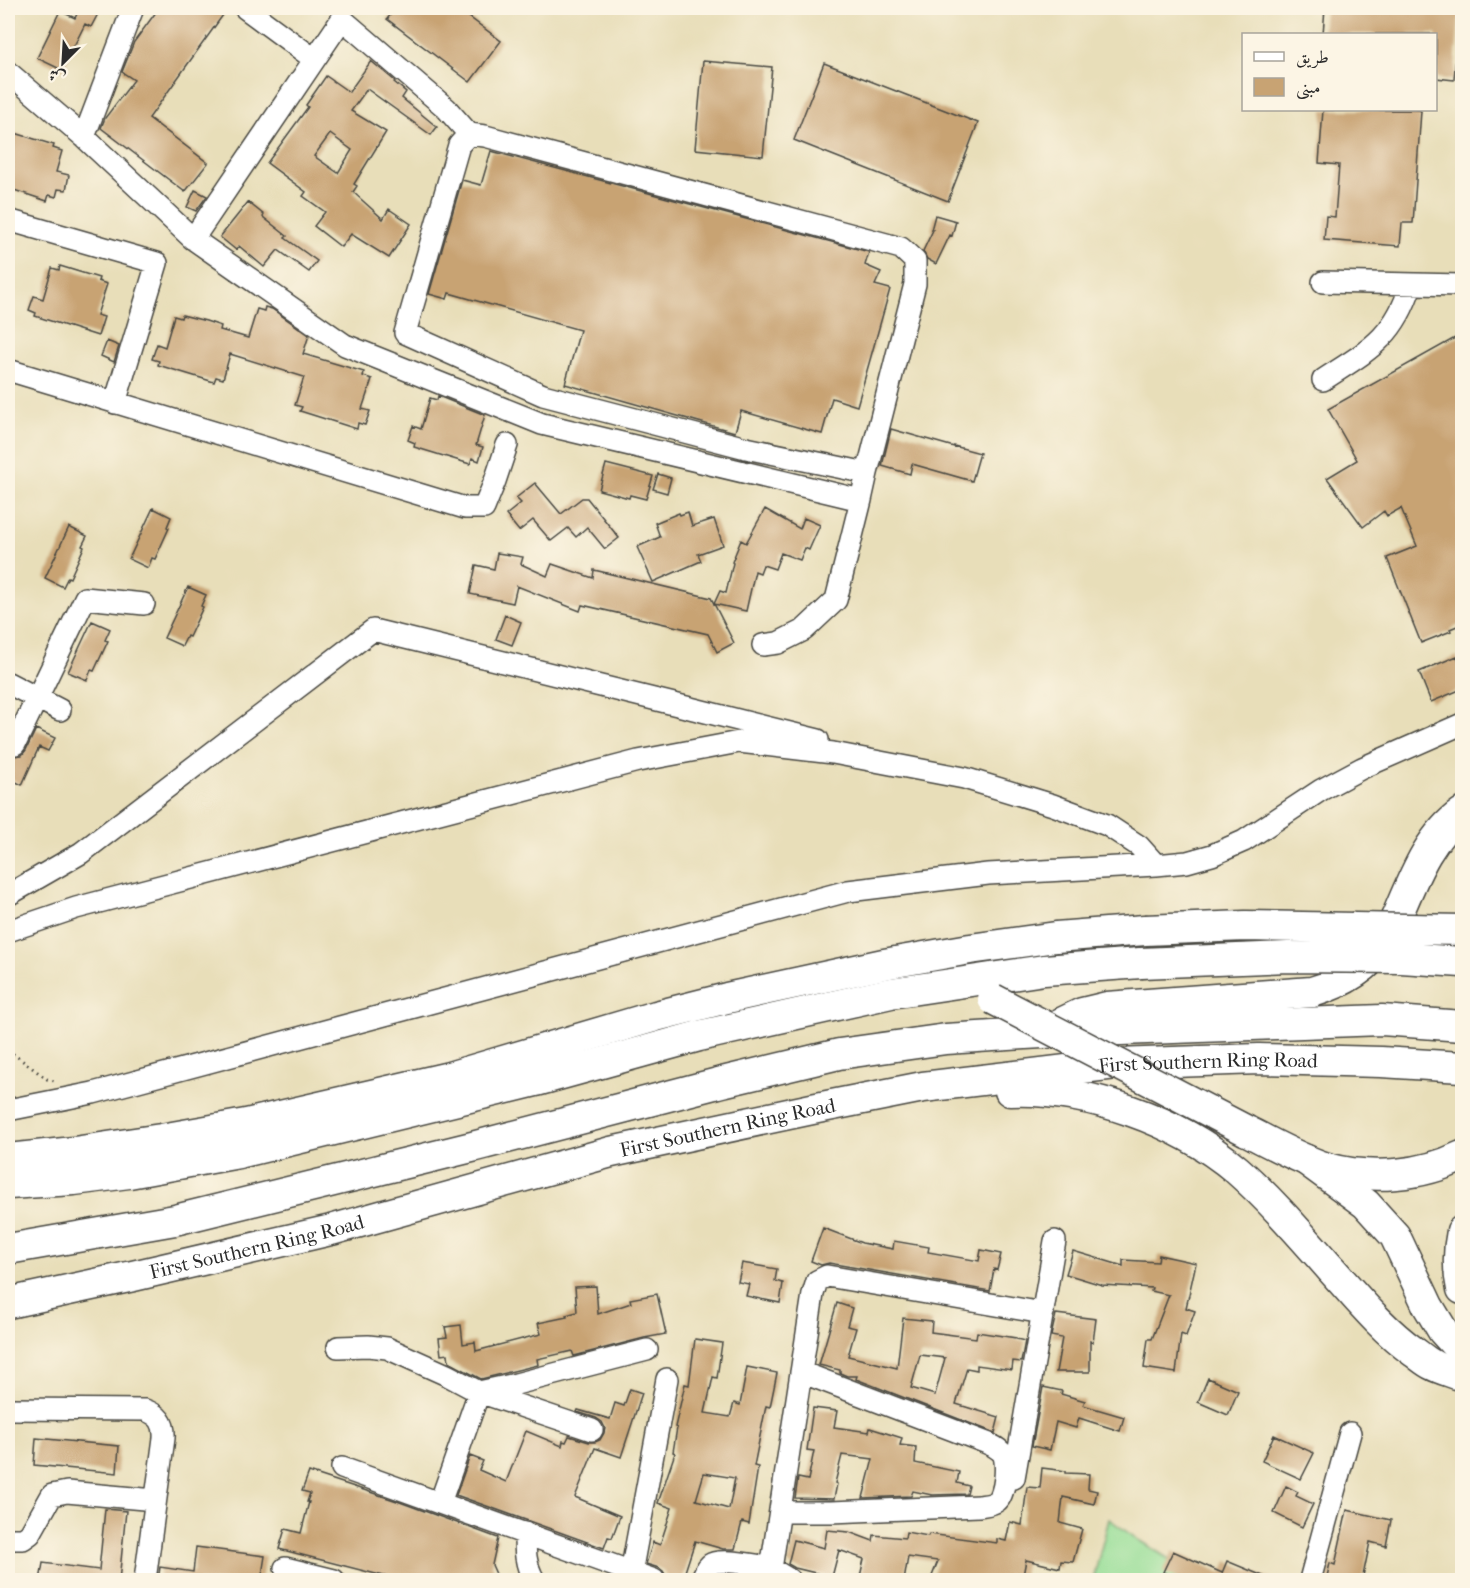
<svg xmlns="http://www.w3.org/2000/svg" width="1470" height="1588" viewBox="0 0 1470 1588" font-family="'IM FELL French Canon',Amiri,serif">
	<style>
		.green { fill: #97de97; stroke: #618461; stroke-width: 1.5 }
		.building { fill: #c8a373; fill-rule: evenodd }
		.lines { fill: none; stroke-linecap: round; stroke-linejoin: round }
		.minor-casing { stroke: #474640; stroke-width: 24 }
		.highway-casing { stroke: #474640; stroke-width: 33 }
		.path { stroke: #474640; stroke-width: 3; stroke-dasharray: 1.5 4.5; stroke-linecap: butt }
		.minor { stroke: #fff; stroke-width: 21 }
		.highway { stroke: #fff; stroke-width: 30 }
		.highway-bridge-casing { stroke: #474640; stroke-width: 33; stroke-linecap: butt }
		.highway-bridge { stroke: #fff; stroke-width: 30 }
		.labels { text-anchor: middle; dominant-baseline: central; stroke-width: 5; stroke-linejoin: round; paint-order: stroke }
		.street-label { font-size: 20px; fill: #2b2b2b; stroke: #fcf5e5 }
	</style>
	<rect width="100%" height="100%" fill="#fcf5e5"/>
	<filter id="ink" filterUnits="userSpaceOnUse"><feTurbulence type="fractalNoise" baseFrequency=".0167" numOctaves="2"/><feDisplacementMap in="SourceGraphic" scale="12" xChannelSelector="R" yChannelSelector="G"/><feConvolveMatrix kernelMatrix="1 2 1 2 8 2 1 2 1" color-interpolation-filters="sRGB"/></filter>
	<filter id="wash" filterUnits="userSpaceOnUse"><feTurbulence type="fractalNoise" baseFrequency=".008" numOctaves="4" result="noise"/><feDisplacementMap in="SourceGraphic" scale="24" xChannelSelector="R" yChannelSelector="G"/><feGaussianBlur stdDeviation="1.35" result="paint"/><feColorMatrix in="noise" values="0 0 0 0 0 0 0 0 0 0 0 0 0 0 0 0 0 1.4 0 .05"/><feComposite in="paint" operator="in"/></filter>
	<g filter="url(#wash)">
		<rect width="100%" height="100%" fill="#e8deb9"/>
		<path class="green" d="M1109,1519L1140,1541L1203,1580H1093Z"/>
		<g id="blocks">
			<path class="building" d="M80,8H101L91,27L85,24L62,70L37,58L60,11L75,18Z
				M159,8H228L149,118L208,163L185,192L101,128L105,118L134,80L122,72L134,42Z
				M396,8H457L501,41L470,82L387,19Z
				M1325,8H1460L1454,80L1436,78V34H1323Z
				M371,61L395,81L394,82L406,92L402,98L437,127L431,135L367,89L351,111L386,132L354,184L357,186L353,192L383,219L389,209L411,224L389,258L351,234L341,247L314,226L325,212L303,196L306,192L267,163L308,107L306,105L326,76L349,92ZM330,134L352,150L338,173L314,156Z
				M703,61L772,67L763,156L695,149Z
				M824,63L978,123L948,201L794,140Z
				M1323,110H1419L1421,111L1413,223H1402L1400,246L1324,240L1326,216L1335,217L1339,165L1319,163Z
				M15,133L54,145L53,148L62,151L56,172L69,175L66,190L58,189L56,197L49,195L47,201L8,188V135L14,137Z
				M491,151L869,252L865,265L881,272L875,285L890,289L857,406L832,398L822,434L741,411L735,432L706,424L565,384L580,330L449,293L447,299L429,294L462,180L481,185Z
				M195,190L207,196L196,211L187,207Z
				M248,202L264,215L263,217L287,236L285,238L317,261L309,272L278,250L264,267L239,246L236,250L220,237Z
				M935,215L956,221L952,236L950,235L936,264L927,259L923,251L933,230H931Z
				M60,266L99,278L98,281L107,284L97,315L104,317L98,336L35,316L36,313L29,310L34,296L43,299L52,268L59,270Z
				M265,307L272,309L309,335L303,354L364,372L363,376L372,379L362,409L370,411L365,425L358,423L357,429L300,411L302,407L295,405L304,377L230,354L223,379L216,377L214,382L158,365L159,361L152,359L157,344L165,347L174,316L181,318L182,315L206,321L221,326L220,330L248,338L257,309L264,311Z
				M1462,334V624L1450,629L1451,631L1421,643L1387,558L1417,546L1401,508L1387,516L1384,511L1363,527L1327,478L1357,460L1328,409Z
				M107,341L119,346L114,362L101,356Z
				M438,396L485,415L476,445L483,447L479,461L472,458L470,464L414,447L415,443L408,440L413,426L421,429L430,398L437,400Z
				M891,429L954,447V446L980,453L972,481L912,464L910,474L882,466Z
				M606,464L653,476L646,499L630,495L629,498L599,490Z
				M658,474L671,478L667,493L653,489Z
				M535,483L561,514L582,498H587L619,538L605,549L587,527L576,537L568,528L551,541L533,520L519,531L506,515L521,503L516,498Z
				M153,508L171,517L167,527L169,528L155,559L152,558L148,568L129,559Z
				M765,509L800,529L804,518L820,525L809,550L805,548L800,560L781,553L775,569L763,565L760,573L755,571L746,611L714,604L720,591L726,593L733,563L732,562L741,540L746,543Z
				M688,512L692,526L714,519L723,545L698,554L701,561L653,582L637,547L660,537L655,523L679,513L680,515Z
				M69,527L87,536L82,546L84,547L70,578L68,577L63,587L45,578Z
				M497,553L523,557L521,564L547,576L552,564L593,578L594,570L711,598L734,643L717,652L708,634L582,605L580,611L517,586L513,603L470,594L476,565L494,569Z
				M188,587L206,595L201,606L203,607L189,637L187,636L182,646L164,638Z
				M505,615L521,622L512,645L496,639Z
				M92,621L110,629L105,640L108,641L94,671L91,670L87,680L68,672Z
				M1457,656L1462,668V689L1431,702L1419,672Z
				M36,729L55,738L48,751L39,747L22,785L8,778V769L13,756L22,755L26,750Z
				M823,1228L862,1243L893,1249L894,1241L929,1247L928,1252L979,1261L981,1250L1001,1254L997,1270L994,1269L990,1291L829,1263L821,1265L811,1261Z
				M1073,1251L1123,1266V1260L1158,1262L1159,1255L1196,1263L1186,1308L1195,1311L1186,1336L1181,1334L1176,1373L1144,1368L1148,1339H1152L1169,1295L1151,1291L1152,1288L1102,1285L1066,1274Z
				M742,1263L777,1269L775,1281L783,1283L780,1303L746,1296L749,1284L738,1282Z
				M596,1286L598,1314L631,1303L630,1299L657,1294L666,1334L644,1338L574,1356L572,1351L537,1359L538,1365L481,1379L449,1362L448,1354L441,1355L439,1338L447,1337L445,1327L461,1325L463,1344L475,1342L476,1351L541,1334L538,1323L567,1317L566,1315L577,1312L575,1287Z
				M837,1303L852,1308L847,1326L856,1328L848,1356L897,1368L903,1318L932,1321L931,1332L976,1338L977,1332L1016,1338V1339L1025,1341L1021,1362L1013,1361L1012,1370L977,1365V1370L967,1368L956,1404L999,1417L995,1433L856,1379L857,1376H847L840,1373V1370L819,1365ZM920,1355L945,1358L935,1395L911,1388Z
				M1056,1314L1096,1319L1093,1342L1090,1341V1372H1056L1062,1338L1051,1336Z
				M695,1339L722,1343L717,1378L713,1377L705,1413L730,1417L734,1403L740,1405L747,1367L777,1373L770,1407L766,1406L754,1466L758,1467L749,1524L742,1522L735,1549H723L695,1541L682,1581H679L666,1576L663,1571L659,1568L646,1564L653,1542L660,1545L672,1508L658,1503L675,1453L673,1452L677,1428L675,1427L685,1384L689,1385ZM704,1473L735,1478L729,1509L696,1500Z
				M1208,1378L1238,1391L1228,1415L1198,1402Z
				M1043,1387L1062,1391L1061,1394L1085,1401L1083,1405L1124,1417L1120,1431L1079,1418L1076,1428L1056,1422L1050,1450L1032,1446Z
				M630,1389L642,1393L621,1457L595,1448L575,1497L620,1516L612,1538L608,1537L604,1548L456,1495L470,1456L483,1461L479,1470L506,1482L526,1431L562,1446L563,1441L566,1442L569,1436L589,1442H595L600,1440L604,1433L605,1428L602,1422L596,1418L577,1412L578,1410L610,1419L615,1403L624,1406Z
				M813,1408L837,1411L834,1427L869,1432L870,1428L902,1438L900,1445L916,1447L915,1463L959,1472L957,1483L969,1486L967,1494L932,1495L913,1491L911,1496L863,1498L873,1459L842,1455L835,1483L837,1484L834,1499L795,1498L798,1478L808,1480L814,1451L807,1450Z
				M1274,1435L1314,1453L1301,1479L1262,1461Z
				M36,1438L119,1446L117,1473L34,1465Z
				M1042,1468L1066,1471V1473L1089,1474L1088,1489L1097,1491L1094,1504L1063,1497L1060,1523L1082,1529L1073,1562L1061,1561L1060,1568L1026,1560L1022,1581H930L938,1561L908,1557L904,1581H859L864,1559L839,1550L832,1577L795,1568L788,1564L794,1540L824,1548L827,1530L849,1532L873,1541L874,1535L905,1538L906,1532L928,1536L929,1534L997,1543V1539L1006,1541L1010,1522L1022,1525L1027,1487L1040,1488Z
				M309,1472L397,1501L498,1538L492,1565L496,1574L483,1581H403L279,1549L285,1529L301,1533L309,1502H307L310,1493L302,1491Z
				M1286,1486L1298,1492L1296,1496L1313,1504L1302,1527L1274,1513Z
				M105,1509L126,1511L119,1581H40L43,1563L99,1570Z
				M1347,1510L1391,1520L1386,1546L1370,1542L1362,1581H1326L1330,1563L1335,1565Z
				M196,1547L265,1556L261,1581H158L160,1567L193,1572Z
				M1173,1551L1222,1573L1227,1561L1275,1581H1182L1163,1572Z"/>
		</g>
	</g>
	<g filter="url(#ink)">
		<use href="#blocks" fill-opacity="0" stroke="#474640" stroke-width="1.5"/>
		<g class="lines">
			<g class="minor-casing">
				<path id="minor" d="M245,8L314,59
					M8,72L84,137L193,239L345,345L542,424L861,500L867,473L915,284V261L901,248L485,136L469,134L459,145L405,333L543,395L746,448L867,473
					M84,137L133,8
					M8,220L157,263L115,403
					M193,239L342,19L446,108L469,134
					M1323,282L1462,285
					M8,370L465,508H484L495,481L507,445
					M1323,380C1367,351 1394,339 1411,285
					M763,645L778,643L804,630L836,600L861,500
					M8,683L60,710
					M15,744L85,598L144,604
					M8,895L81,853L373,630L690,708L818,740
					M8,931L76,908L638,761L739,742L833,753L964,778L1053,805L1107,825L1139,846L1156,865
					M8,1110L93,1093L848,891L988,874L1156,865L1187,862L1212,855L1244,841L1321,790L1362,768L1462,724
					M338,1347L368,1346L387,1348L447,1375L479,1392L516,1384L647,1350
					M8,1409L145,1410C159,1415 165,1423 164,1438L145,1580
					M342,1468L654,1580
					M1014,1478L1055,1241
					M440,1503L479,1392L592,1430
					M780,1512H831L979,1506C984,1505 992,1505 997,1501C1005,1495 1008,1463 1003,1454C999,1448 993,1446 987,1443L801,1372
					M525,1533C525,1552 525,1564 534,1580
					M8,1539H23L30,1534L52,1495L67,1492L155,1500
					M285,1568L334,1580
					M771,1569L813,1294L817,1281L827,1276L1043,1313
					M631,1573L667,1379
					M701,1580C704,1575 706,1567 711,1564C718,1558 760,1565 769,1568C776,1571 783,1576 790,1580
					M1310,1580L1350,1433"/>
			</g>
			<g class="highway-casing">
				<g id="highway">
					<path d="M1053,1027L1082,1013L1107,1007L1312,992C1339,984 1367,969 1383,945C1389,936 1392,925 1397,916C1413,879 1428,837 1462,813"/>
					<path d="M1010,1091C1087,1088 1178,1120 1237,1170C1271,1200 1301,1235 1331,1269C1357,1298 1382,1329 1414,1352C1420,1356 1426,1362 1433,1365C1442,1370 1453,1372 1462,1376"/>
					<path d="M1247,1131C1273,1144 1299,1159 1327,1168C1371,1180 1422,1176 1462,1156"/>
					<path d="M8,1159L74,1152L161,1139L246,1124L449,1077L656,1016L727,998L884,964L970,949L1056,937L1145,930"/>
					<path d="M1306,1160L1366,1204L1395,1236L1428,1306L1443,1331L1462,1352"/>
					<path d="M8,1184L74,1180L129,1173L239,1153L536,1081L699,1036L891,993L1044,970L1141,963"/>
					<path d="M1462,1231C1458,1250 1458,1271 1462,1289"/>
					<path d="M8,1249L175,1220L472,1147L722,1082L839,1054L946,1039L1042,1033L1382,1020L1462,1026"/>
					<path id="s1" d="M8,1303L133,1276L331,1230L611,1152L812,1109L923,1087L1116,1064L1259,1059L1381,1062L1462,1067"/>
				</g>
			</g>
			<path class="path" d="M8,1050L47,1079L54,1081"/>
			<use href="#minor" class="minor"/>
			<use href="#highway" class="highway"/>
			<g class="highway-bridge-casing">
				<path id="highway-bridge" d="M1145,930L1245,926L1462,930
					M1141,963L1288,957L1401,958L1462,962
					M993,999L1247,1131"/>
			</g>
			<use href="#highway-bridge" class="highway-bridge"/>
		</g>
	</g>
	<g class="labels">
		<g class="street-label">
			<text stroke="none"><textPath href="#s1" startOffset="1227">First Southern Ring Road</textPath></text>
			<text stroke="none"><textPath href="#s1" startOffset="741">First Southern Ring Road</textPath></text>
			<text stroke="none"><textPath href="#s1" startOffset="255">First Southern Ring Road</textPath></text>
		</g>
	</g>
	<rect width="1470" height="1588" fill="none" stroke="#fcf5e5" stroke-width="30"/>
	<rect x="1242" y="33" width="195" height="78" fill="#fcf5e5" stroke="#a8a49b" stroke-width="1.5"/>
	<rect x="1254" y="52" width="30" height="9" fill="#ffffff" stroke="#a8a49b" stroke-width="1.5"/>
	<text x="1296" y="63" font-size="18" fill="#2b2b2b">طريق</text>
	<rect x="1254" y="78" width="30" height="18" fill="#c8a373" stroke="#a8a49b" stroke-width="1.5"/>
	<text x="1296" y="93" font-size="18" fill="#2b2b2b">مبنى</text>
	<g transform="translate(63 63) rotate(204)" stroke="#fcf5e5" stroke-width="4.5" paint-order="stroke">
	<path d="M0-4.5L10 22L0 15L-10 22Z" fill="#2b2b2b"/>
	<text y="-9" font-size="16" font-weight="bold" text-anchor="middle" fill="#2b2b2b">ش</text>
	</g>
</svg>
